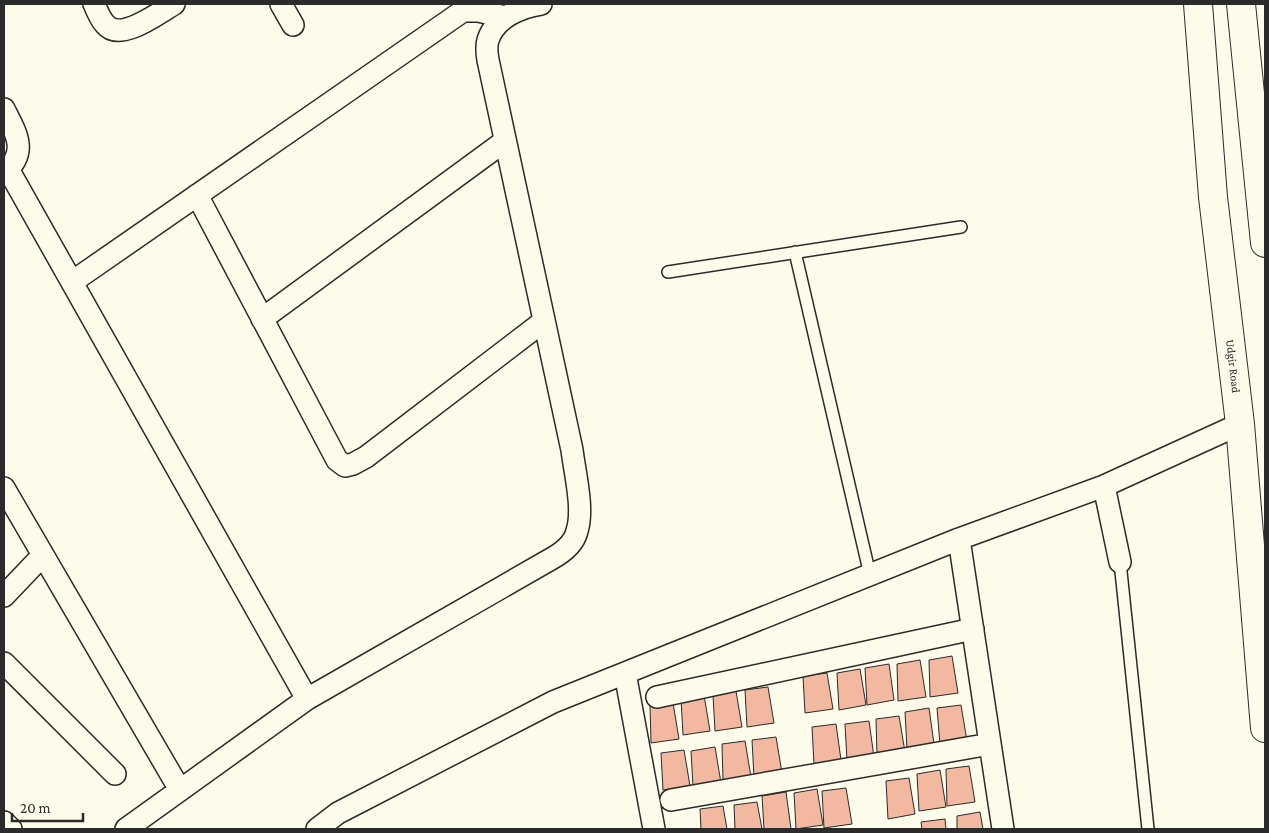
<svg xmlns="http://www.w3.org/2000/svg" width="1269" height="833" viewBox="0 0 1269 833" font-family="'Crimson Pro',serif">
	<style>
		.building { fill: #f2b8a0; stroke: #2b2b2b }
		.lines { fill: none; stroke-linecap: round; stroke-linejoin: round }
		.service-casing { stroke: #2b2b2b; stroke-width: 14 }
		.minor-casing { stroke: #2b2b2b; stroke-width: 24 }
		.trunk-casing { stroke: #2b2b2b; stroke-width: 30 }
		.service { stroke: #fdfbea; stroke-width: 11 }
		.minor { stroke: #fdfbea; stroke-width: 21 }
		.trunk { stroke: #fdfbea; stroke-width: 28 }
		.labels { text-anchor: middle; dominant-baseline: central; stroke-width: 4; stroke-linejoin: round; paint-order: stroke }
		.street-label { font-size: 12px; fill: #2b2b2b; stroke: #fdfbea }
	</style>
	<rect width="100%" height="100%" fill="#fdfbea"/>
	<path class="building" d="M952,656L958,693L930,697L929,660Z
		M920,660L926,697L898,701L897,664Z
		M889,664L894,700L867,705L865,668Z
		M860,669L866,705L839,710L837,673Z
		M827,673L833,709L805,713L803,676Z
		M768,687L774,723L747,727L745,690Z
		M736,691L742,727L715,731L713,695Z
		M704,695L710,731L683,735L681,698Z
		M673,703L679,739L651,743L650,706Z
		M961,705L967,741L940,745L937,708Z
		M929,708L934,744L907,749L905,712Z
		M899,716L905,752L877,756L876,719Z
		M869,721L874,757L847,761L845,724Z
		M836,724L841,760L814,764L812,727Z
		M776,737L782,773L754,777L752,740Z
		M745,741L751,777L723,781L722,744Z
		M715,747L721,783L693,787L691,751Z
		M684,750L690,786L663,790L661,753Z
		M969,766L975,802L947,806L946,769Z
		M940,770L946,807L919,811L917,774Z
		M909,778L915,814L888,819L886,781Z
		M846,788L852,824L824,828L822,791Z
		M817,789L823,825L796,829L794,793Z
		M786,792L791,829H764L762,796Z
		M757,802L762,829H735L734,805Z
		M723,806L727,829H701L700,809Z
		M980,812L983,829H957V816Z
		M945,819L946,829H922L921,822Z"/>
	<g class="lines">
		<g class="service-casing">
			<path id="service" d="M795,252L870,575
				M668,272L961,227
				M1120,562L1148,829"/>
		</g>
		<g class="minor-casing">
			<path id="minor" d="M94,4C97,10 100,19 105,24C120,43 158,13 174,4
				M281,4L293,25
				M4,109C16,133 29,152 4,173
				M8,169L307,699
				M197,195L337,460L345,466L353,464L366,457L544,321
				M72,282L463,11H478L506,17
				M262,319L505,141
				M1104,486L1120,562
				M4,488L180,790
				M959,539L1003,829
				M4,596L43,555
				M4,663L115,774
				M625,673L654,829
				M657,697L973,629
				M671,800L990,744
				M4,822L11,829
				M126,829L307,699L551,559C562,553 574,544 577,531C584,509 575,474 572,450L488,60C487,54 486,46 488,40C495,18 520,7 541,4
				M317,829L338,813L553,702L959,539L1104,486L1240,424"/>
		</g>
		<g class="trunk-casing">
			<g id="trunk">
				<path id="s1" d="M1198,4L1213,197L1240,424L1265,728"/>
				<path d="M1241,4L1265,243"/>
			</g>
		</g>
		<use href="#service" class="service"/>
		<use href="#minor" class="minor"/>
		<use href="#trunk" class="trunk"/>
	</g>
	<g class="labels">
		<g class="street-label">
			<text stroke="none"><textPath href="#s1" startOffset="364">Udgir Road</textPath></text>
		</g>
	</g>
	<rect width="1269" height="833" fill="none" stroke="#2b2b2b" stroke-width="10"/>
	<path d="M12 813v8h71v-8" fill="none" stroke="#2b2b2b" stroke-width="2.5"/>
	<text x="20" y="813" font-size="15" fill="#2b2b2b" stroke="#fdfbea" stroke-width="4" paint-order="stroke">20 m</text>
</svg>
